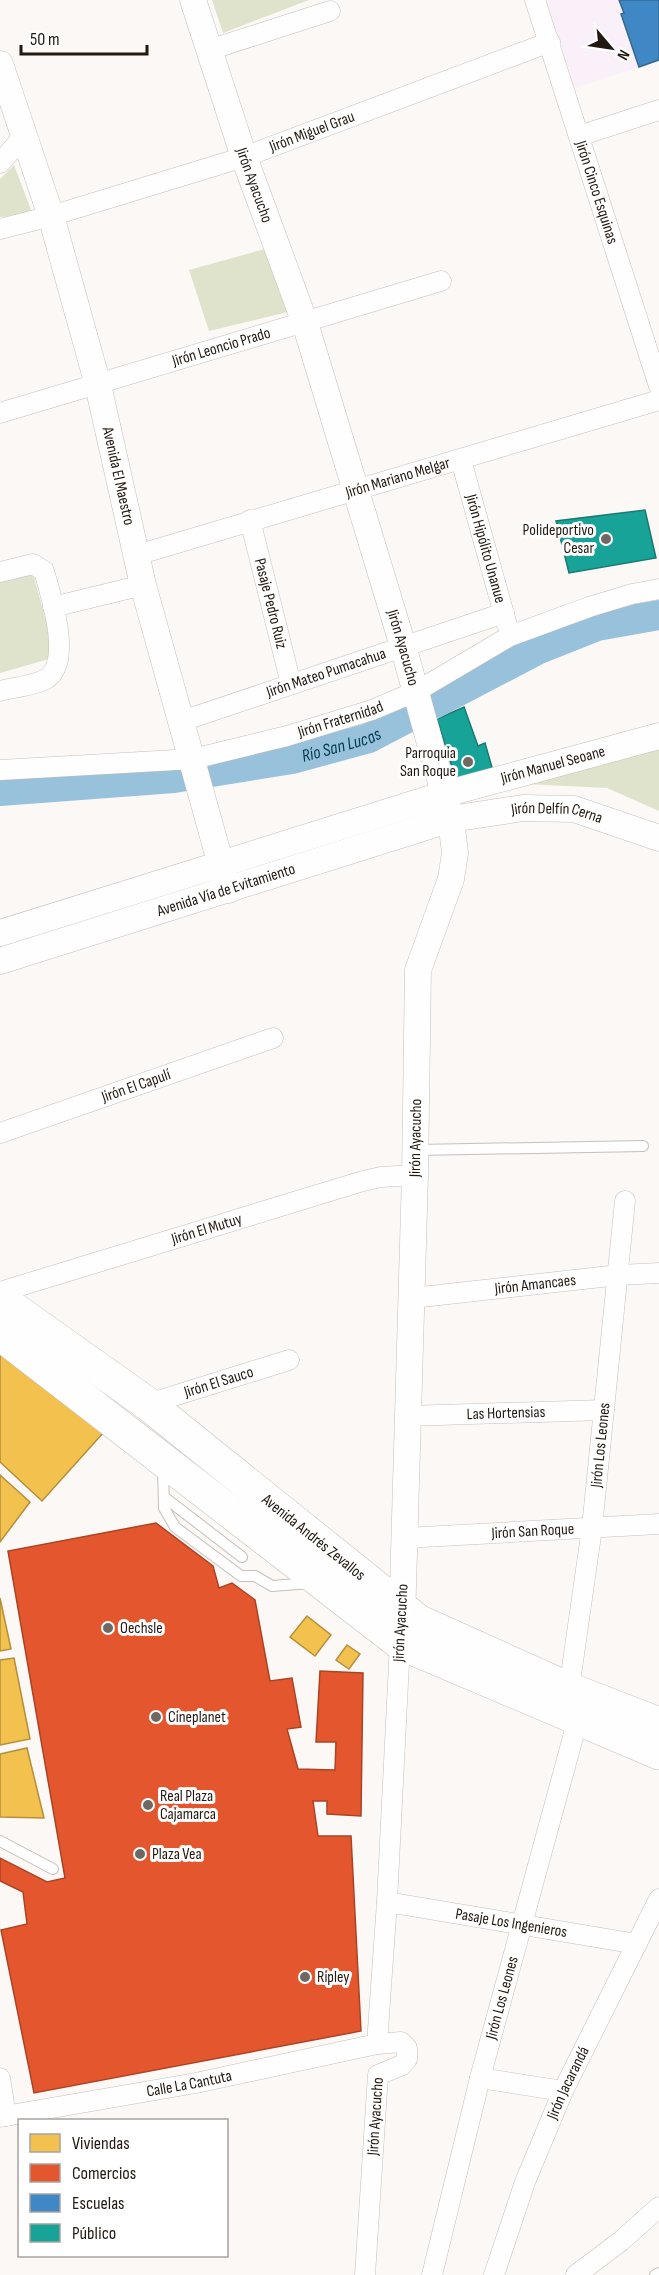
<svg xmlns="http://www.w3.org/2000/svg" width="659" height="2275" viewBox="0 0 659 2275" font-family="'Sofia Sans Condensed',sans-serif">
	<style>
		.education { fill: #f9f0f9 }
		.green { fill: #e0e3cc }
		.homes { fill: #f2c14e; stroke: #b48f3c; stroke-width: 1.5 }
		.shops { fill: #e4572e; stroke: #aa4425; stroke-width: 1.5 }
		.schools { fill: #3f88c5; stroke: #37678f; stroke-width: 1.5 }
		.public { fill: #17a398; stroke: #1b7a70; stroke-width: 1.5 }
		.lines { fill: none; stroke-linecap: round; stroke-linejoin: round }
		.river { stroke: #98c2db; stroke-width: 30 }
		.service-casing { stroke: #c6bfbb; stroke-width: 12 }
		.minor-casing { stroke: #c6bfbb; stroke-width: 21 }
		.tertiary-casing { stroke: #c6bfbb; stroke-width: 27 }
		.trunk-casing { stroke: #c6bfbb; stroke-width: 34 }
		.service { stroke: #fefefe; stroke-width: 10 }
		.minor { stroke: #fefefe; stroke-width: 20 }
		.tertiary { stroke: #fefefe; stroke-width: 26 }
		.trunk { stroke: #fefefe; stroke-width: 33 }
		.poi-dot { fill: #6f6761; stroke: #fff; stroke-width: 2 }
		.labels { text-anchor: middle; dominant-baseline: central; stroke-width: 6; stroke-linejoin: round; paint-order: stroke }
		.street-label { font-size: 16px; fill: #231911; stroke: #fff }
		.poi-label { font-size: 16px; fill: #231911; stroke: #fff; text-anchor: start }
		.water-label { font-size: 18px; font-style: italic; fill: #033952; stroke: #fff }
	</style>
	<rect width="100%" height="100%" fill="#fbf8f6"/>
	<path class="education" d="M546,0H659L639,67L575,88Z"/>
	<path class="green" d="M212,0H309L223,33Z
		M14,165L33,215L0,217V179Z
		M272,247L296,310L209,331L189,270Z
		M32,570L56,657L0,673V580Z
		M659,746V811L607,788L524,784Z"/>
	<path class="homes" d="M0,1351L103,1433L42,1501L0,1462Z
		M0,1475L30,1502L0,1542Z
		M0,1598L11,1649L0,1651Z
		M307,1616L331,1635L315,1656L290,1637Z
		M347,1645L360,1654L349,1669L336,1660Z
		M14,1658L30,1739L0,1745V1660Z
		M27,1748L44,1818L0,1817V1754Z"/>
	<path class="shops" d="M156,1523L213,1566L219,1588L232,1583L255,1600L270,1681L292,1678L301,1727L287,1729L298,1769L335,1770L336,1742H316L320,1671L363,1673L361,1816L327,1814V1801H313L318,1836H351L361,2031L34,2093L1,1930L27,1924L23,1892L0,1881V1858L47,1882L65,1878L8,1551Z"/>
	<path class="schools" d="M619,0H659V60L639,67L621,14L624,13Z"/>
	<path class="public" d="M645,510L656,558L569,573L556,521Z
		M464,707L478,746L485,743L493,771L456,780L437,719Z"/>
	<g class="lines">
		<path class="river" id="s1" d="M0,791L174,778L292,759L369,738L539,649L597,626L659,615"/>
		<g class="service-casing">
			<path id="service" d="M416,1150L643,1146
				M163,1469L164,1508L175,1527L241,1576H255L272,1586L311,1583
				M164,1497L242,1557
				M0,1841L53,1869
				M655,2275L659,2273"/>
		</g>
		<g class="minor-casing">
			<g id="minor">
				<path id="s2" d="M535,0L659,386"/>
				<path d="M209,50L330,11"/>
				<path d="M579,136L659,110"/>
				<path d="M0,163L23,137"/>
				<path id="s3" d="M0,229L51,216L244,157L550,42"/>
				<path id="s4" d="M0,413L441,281"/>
				<path id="s5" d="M461,460L507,625"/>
				<path id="s6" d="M250,520L291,684"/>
				<path id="s7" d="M137,555L659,400"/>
				<path d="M0,572L33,564L44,571C51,597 73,662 46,679C34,686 14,687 0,691"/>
				<path d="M53,607L143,585"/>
				<path id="s8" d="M182,721L504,613"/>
				<path id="s9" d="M0,770L193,759L287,736L372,710L417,691L510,636L589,607L632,594L659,589"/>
				<path id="s10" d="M0,1133L273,1038"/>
				<path id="s11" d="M0,1292L363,1181L381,1177L415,1175"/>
				<path id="s12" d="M412,1298L619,1275L659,1273"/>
				<path id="s13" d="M148,1404L289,1360"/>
				<path id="s14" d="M407,1416L604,1410"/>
				<path id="s15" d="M405,1538L659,1524"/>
				<path id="s16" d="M569,1689L592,1528L625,1201"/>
				<path id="s17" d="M387,1902L637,1944"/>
				<path d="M0,2078L6,2116"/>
				<path d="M480,2078L563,2091"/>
				<path id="s18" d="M0,2117L196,2083L377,2044"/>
				<path id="s19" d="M365,2275L378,2075L402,2065L407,2059V2048L401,2042L377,2044L387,1902L400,1643"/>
				<path id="s20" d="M432,2275L480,2078L578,1719"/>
				<path id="s21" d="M494,2275L525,2182L563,2091L659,1899"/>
				<path d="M576,2275L621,2241L659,2207"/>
			</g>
		</g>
		<g class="tertiary-casing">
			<g id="tertiary">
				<path id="s22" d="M193,0L244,157L305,323L403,646L451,819L455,853L451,879L418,970L415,1175L402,1621"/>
				<path id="s23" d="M0,64L51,216L98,385L143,585L228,890"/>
				<path id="s24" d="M0,933L445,794L659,736"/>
				<path id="s25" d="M0,961L451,819L523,808L574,809L659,838"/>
			</g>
		</g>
		<g class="trunk-casing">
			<g id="trunk">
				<path id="s26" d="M0,1299L148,1404L418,1621L569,1689L659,1724"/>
				<path d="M0,1334L400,1643L659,1753"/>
			</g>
		</g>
		<use href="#service" class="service"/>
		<use href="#minor" class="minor"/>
		<use href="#tertiary" class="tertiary"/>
		<use href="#trunk" class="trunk"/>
	</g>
	<g class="poi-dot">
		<circle cx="606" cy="539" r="6"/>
		<circle cx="468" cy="762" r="6"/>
		<circle cx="108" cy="1628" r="6"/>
		<circle cx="156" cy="1717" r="6"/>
		<circle cx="148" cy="1805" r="6"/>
		<circle cx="140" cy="1854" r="6"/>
		<circle cx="305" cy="1977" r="6"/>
	</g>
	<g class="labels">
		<g class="street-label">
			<text stroke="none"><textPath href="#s3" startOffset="327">Jirón Miguel Grau</textPath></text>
			<text stroke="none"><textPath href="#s22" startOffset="195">Jirón Ayacucho</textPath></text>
			<text stroke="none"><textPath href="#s2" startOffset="202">Jirón Cinco Esquinas</textPath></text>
			<text stroke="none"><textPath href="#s4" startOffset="231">Jirón Leoncio Prado</textPath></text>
			<text stroke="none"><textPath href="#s23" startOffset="429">Avenida El Maestro</textPath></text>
			<text stroke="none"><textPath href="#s7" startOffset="272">Jirón Mariano Melgar</textPath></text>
			<text stroke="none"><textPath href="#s5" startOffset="92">Jirón Hipólito Unanue</textPath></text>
			<text stroke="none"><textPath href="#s6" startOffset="86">Pasaje Pedro Ruiz</textPath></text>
			<text stroke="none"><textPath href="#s22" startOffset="681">Jirón Ayacucho</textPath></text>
			<text stroke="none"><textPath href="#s8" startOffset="152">Jirón Mateo Pumacahua</textPath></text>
			<text stroke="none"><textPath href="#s9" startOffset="346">Jirón Fraternidad</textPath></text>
			<text stroke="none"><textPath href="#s24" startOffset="578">Jirón Manuel Seoane</textPath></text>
			<text stroke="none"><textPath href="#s25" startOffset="580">Jirón Delfín Cerna</textPath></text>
			<text stroke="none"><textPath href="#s25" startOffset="237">Avenida Vía de Evitamiento</textPath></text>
			<text stroke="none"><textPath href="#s10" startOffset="144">Jirón El Capulí</textPath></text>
			<text transform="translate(416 1138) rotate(-89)">Jirón Ayacucho</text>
			<text stroke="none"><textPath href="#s11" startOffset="216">Jirón El Mutuy</textPath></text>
			<text stroke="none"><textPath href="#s12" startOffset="124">Jirón Amancaes</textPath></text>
			<text stroke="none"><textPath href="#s13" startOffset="74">Jirón El Sauco</textPath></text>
			<text stroke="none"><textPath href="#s14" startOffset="99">Las Hortensias</textPath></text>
			<text stroke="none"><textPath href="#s16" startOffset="246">Jirón Los Leones</textPath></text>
			<text stroke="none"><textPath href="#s15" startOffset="128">Jirón San Roque</textPath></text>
			<text stroke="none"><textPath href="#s26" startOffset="394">Avenida Andrés Zevallos</textPath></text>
			<text transform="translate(401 1623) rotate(-87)">Jirón Ayacucho</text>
			<text stroke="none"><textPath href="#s17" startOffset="126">Pasaje Los Ingenieros</textPath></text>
			<text stroke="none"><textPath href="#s20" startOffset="286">Jirón Los Leones</textPath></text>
			<text stroke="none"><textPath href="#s18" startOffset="192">Calle La Cantuta</textPath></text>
			<text stroke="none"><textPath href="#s21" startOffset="206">Jirón Jacarandá</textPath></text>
			<text stroke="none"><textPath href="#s19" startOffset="159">Jirón Ayacucho</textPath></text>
		</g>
		<g class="poi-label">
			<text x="594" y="530" text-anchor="end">Polideportivo<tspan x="594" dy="18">Cesar</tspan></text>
			<text x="456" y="753" text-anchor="end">Parroquia<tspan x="456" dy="18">San Roque</tspan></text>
			<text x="120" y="1628">Oechsle</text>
			<text x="168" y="1717">Cineplanet</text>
			<text x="160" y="1796">Real Plaza<tspan x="160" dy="18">Cajamarca</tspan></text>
			<text x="152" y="1854">Plaza Vea</text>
			<text x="317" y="1977">Ripley</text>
		</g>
		<g class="water-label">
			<text stroke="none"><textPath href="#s1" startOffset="345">Río San Lucas</textPath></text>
		</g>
	</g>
	<rect x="18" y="2119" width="210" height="138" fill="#ffffff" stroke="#a7a3a0" stroke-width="1.5"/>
	<rect x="30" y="2134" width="30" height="18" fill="#f2c14e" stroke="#a7a3a0" stroke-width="1.5"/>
	<text x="72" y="2149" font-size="18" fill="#231911">Viviendas</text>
	<rect x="30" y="2164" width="30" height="18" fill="#e4572e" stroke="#a7a3a0" stroke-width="1.5"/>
	<text x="72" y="2179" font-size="18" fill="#231911">Comercios</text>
	<rect x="30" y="2194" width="30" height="18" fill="#3f88c5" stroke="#a7a3a0" stroke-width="1.5"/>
	<text x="72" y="2209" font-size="18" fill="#231911">Escuelas</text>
	<rect x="30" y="2224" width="30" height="18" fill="#17a398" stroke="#a7a3a0" stroke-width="1.5"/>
	<text x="72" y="2239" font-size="18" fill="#231911">Público</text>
	<g transform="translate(611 48) rotate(119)" stroke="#ffffff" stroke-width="4.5" paint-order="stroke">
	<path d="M0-4.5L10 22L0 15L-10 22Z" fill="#231911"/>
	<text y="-9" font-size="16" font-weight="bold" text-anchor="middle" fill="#231911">N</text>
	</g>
	<path d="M21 45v9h126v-9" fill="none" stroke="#231911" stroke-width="3"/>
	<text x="30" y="45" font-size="18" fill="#231911" stroke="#ffffff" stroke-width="4.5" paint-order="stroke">50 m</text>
</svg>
